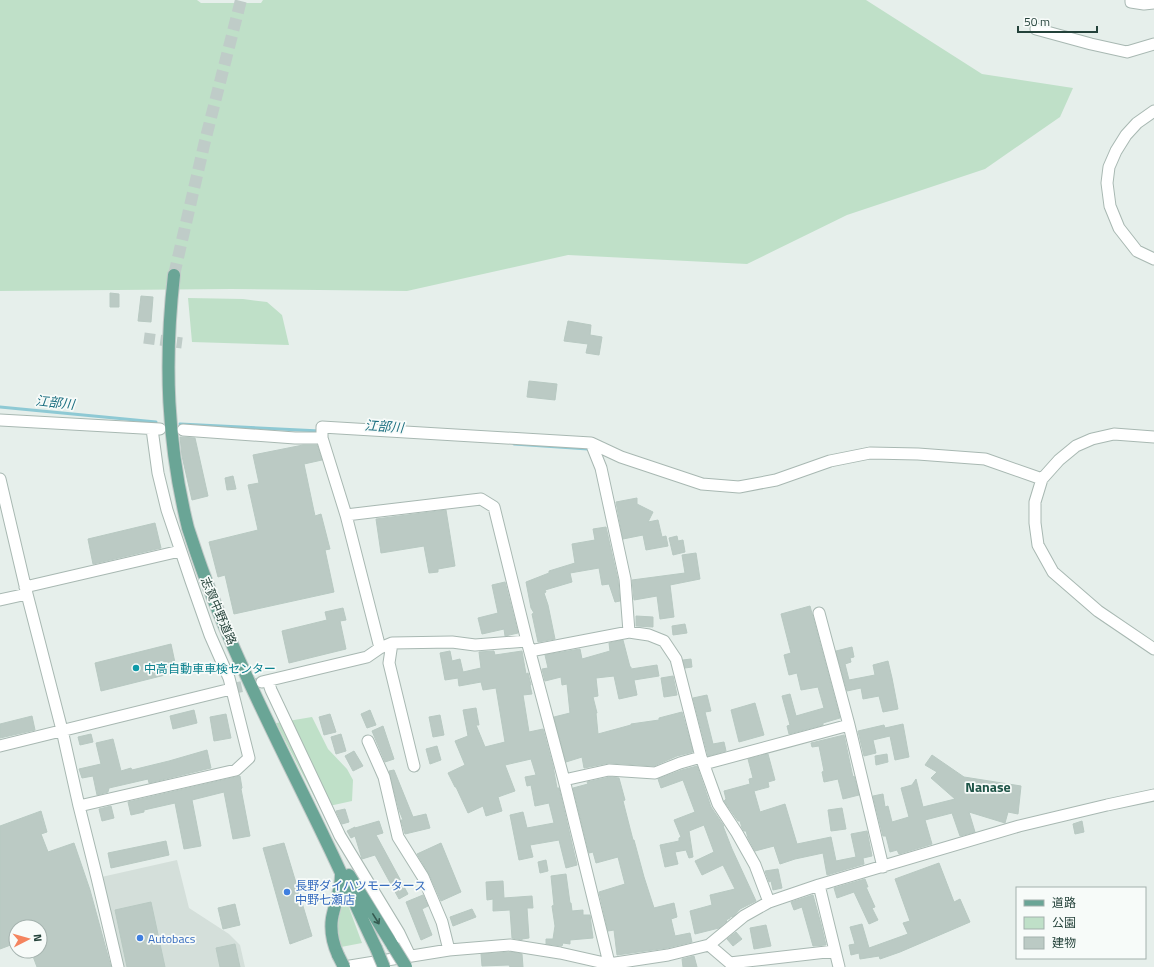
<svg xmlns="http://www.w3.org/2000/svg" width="1154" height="967" viewBox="0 0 1154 967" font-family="'Titillium Web','Noto Sans JP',sans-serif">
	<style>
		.built { fill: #d4dfda }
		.green { fill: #bfe0c8 }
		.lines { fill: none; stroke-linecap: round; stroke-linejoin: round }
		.stream { stroke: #8ec9d4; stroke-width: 3 }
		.building { fill: #bbcac4; stroke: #b8c9c2 }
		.minor-tunnel { stroke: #bfccc8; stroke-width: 11; stroke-dasharray: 11 5.5; stroke-linecap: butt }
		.major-tunnel { stroke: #bfccc8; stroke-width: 12; stroke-dasharray: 12 6; stroke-linecap: butt }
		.minor-casing { stroke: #a8b8b2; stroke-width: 13 }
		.major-casing { stroke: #c2cac8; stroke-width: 14 }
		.minor { stroke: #fff; stroke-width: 11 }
		.major { stroke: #6aa596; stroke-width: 12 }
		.major-bridge-casing { stroke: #c2cac8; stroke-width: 14; stroke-linecap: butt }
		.major-bridge { stroke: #6aa596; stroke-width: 12 }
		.oneway { stroke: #365b51 }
		.culture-dot { fill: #0f9aa8; stroke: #f7fbf9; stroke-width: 1.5 }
		.shop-dot { fill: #3f7fe0; stroke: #f7fbf9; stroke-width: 1.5 }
		.labels { text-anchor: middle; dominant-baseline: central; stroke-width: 3.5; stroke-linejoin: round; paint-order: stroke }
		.street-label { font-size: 12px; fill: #24423a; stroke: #f7fbf9 }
		.culture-label { font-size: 12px; fill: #0d838f; stroke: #f7fbf9; text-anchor: start }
		.shop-label { font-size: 12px; fill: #366cbe; stroke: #f7fbf9; text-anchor: start }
		.water-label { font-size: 13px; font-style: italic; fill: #1c6f80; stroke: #f7fbf9 }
		.quarter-label { font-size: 14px; font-weight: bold; fill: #1f5548; stroke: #f7fbf9 }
	</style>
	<rect width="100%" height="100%" fill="#e6efeb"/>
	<path class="built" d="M177,860L189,908L229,934L240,945L245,967H118L97,878Z"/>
	<path class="green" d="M0,0H197L201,3H261L263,0H866L982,74L1073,88L1060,117L985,169L847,215L747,264L568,255L407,291L231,289L0,291Z
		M188,298L243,299L267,302L282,315L289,345L192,342Z
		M312,717L328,749L347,769L353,780L352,801L320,808L276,723Z
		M345,897L362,943L341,947C335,927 339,916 345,897Z"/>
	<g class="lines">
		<path class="stream" d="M0,407L156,422
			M180,424L320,431
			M514,444L588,449"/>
	</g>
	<path class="building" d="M110,293L119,294V307H110Z
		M141,296L153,297L151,322L138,321Z
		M568,321L591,325L590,335L602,337L599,355L586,353L588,344L564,341Z
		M529,381L557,384L555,400L527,397Z
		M180,437L195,438L208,496L192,500L182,456Z
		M303,445H317L322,460L304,464L315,516L321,514L330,549L325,550L334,592L234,614L225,575L218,577L209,542L258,530L248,485L259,483L253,455Z
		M233,476L236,489L227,490L225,478Z
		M637,498V504L653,512L648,522L658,520L662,537L666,536L668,546L646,550L643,535L623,539L616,502Z
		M446,510L455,566L438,569V572L429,573L424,546L381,553L376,519Z
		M155,523L161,548L93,564L88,539Z
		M606,527L618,580L620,601L615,602L609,584L602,585L599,568L570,573L572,582L545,590L546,592L544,593L548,605L555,639L538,642L532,614L534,613L531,608L526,582L549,573V571L575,563L572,544L595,540L593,529Z
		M677,536L678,541L683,540L685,552L673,555L669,538Z
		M696,553L700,579L670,585L674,617L660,619L657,596L634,600L632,580L685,573L682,555Z
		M505,582L518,633L505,636L504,629L482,634L478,618L498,613L492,585Z
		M810,606L840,718L823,723V725L789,734L787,726L790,725L782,696L790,694L796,716L824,708L818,687L801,690L797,673L789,675L784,655L791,653L781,614Z
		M343,608L346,620L340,621L346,649L289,663L282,631L327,620L325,612Z
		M636,616L653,617V627L636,626Z
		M685,624L687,633L673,635L672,626Z
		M623,640L630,667H631V669L657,665L659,676L634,680L637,695L619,699L614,676L596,678L598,696L593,697L597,713H596L598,734L631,725V724L659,720V718L682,712L693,752L677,756L654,766L609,763L584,768L582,757L566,762L554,717L570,713L567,684L562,685L561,677L545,681L542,669L548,668L545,655L580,649L582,659L610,651L609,643Z
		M171,644L177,672L101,691L95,663Z
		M852,647L854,657L850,658L851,662L845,664L849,680L875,675L873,665L888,661L892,678L898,709L883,712L879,696L863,699L861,688L847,691L836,651Z
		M450,651L452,661L460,659L463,672L481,668L479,652L494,651L495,655L522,651L526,674L528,673L531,685H530L532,694L523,695L529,732L543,729L553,766L557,788H559L577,865L566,868L559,840L530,845L533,857L519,860L510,815L523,812L527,828L554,823L549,803L535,806L531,785L527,786L525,777L536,775L531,759L505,765L515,791L498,797L502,811L486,816L483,806L468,813L456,787H455L448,773L465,765L455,741L468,736L463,710L476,708L479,725H476L485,747L505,742L496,688L483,690L481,682L459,686L458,678L445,680L440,653Z
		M691,659L692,667L685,668L683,660Z
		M673,676L677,695L664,697L661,678Z
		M707,695L711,711L705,712L713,744L724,742L726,751L708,756L693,698Z
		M755,703L764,735L739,742L731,710Z
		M194,710L197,723L173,729L170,716Z
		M370,710L376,725L367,728L361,714Z
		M226,714L231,738L214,741L210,717Z
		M330,714L336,732L324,735L319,717Z
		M440,715L444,735L433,737L429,717Z
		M32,716L35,730L0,738V724Z
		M903,724L909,757L895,760L890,736L873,740L876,753L864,756L858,731L884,725L885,728Z
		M383,726L394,759L385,762L372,731Z
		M91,734L93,742L80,745L78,737Z
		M341,734L346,751L336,754L331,737Z
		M844,735L853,777L854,776L859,795L843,799L838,779L824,782L822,772L824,771L819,746L812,747L811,743Z
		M113,739L121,771L131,768L132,770L169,761L207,750L211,768L149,783L148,779L109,788L108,792L97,795L93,776L82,778L79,769L101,764L96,743Z
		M437,746L441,760L430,764L426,749Z
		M354,751L363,766L353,771L345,756Z
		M768,754L775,780L768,782L769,787L754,791L760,812L785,804L797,844L831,837L836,861L856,857L851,834L867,831L872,856L863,858L864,864L827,875L823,853L795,859L780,864L774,846L755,851L748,838L746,831H744L742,828L740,821H738L724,801L726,799L724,791L750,784L749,779L753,778L748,759Z
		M887,754L888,762L876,765L875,756Z
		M932,755L964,777L1021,786L1018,814L1008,812L1005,823L969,812L975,832L960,836L952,813L925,820L932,844L899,854L897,850L890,852L886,836H883L873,796L883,794L885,807L888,806L892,822L909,817L901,788L912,785L916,779L923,807L955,799L931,778L937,772L925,765Z
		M697,766L711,807L724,826H723L732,849L756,901L740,909L734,916L730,917V918L726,920L727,921L719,928L695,934L690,911L712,905L710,895L735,889L723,865L702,875L695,861L714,852L704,825L689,831L693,857L689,858L686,850L675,852L678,864L665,867L660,845L679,841V838L681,837L674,820L695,812L683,780L661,788L658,779L682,770Z
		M394,770L413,817L426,814L430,828L405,834L401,820H403L399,810L389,771Z
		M240,776L242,788L241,789L250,836L233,839L224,792L192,800L201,846L184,849L175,803L144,810V812L131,815L128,802Z
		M610,777L619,778L625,800L623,801L633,840H634L644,877L654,908L674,903L677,917L671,919L675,936L690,933L692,942L667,948L617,955L614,930L608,931L599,892L625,884L618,857L596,863L593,852L589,853L573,788L588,784L587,782Z
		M111,806L114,818L102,821L99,809Z
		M842,808L846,829L831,831L828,810Z
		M345,809L349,822L342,824L336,811Z
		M41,811L47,832L41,834L48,852L74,843L90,890L111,967H37L31,951H40V927H16V943L0,949V826Z
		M379,821L383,833L376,835L408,894L399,899L375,855L362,859L355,836L351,838L347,831L355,827V828Z
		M1082,821L1084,832L1075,834L1073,824Z
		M166,841L169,855L111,868L108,853Z
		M284,843L312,936L290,944L263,848Z
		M441,843L461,892L441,901L429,874L417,854Z
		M546,860L548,871L540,873L538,862Z
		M939,863L954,902L960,899L970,922L900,952L880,959L879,956L860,959L859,953L851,955L849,945L855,944L850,927L862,924L869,948L908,934L903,923L910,921L895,879Z
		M778,869L782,888L773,890L771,881L769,882L765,871Z
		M566,874L570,903H571L572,911L583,910V915H590L593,938L570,940V944L563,943L562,946L546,944V939H553L555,926L552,906L554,905L551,876Z
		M865,879L868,887H866L875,907L872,908L878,920L869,924L854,892L837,898L834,888Z
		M503,881L504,898L532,896L533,908H527L529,938L522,939V940L512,938L510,910L493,911V899L487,900L486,882Z
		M423,895L428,906L422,909L432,935L421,940L406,902Z
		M813,895L821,924L826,945L813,946L802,907L794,910L791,902Z
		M151,902L165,967H127L115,910Z
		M235,904L240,925L223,929L218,908Z
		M472,909L476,917L453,926L450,917Z
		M766,925L771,946L754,949L750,928Z
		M736,932L742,939L733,946L727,939Z
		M235,944L240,967H220L216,948Z
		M512,952L522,954L523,967H510L509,965L482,966L481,954Z
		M694,956L697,967H683L682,959Z"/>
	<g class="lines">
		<path class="minor-tunnel" d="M144,338L182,343
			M231,689L258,683"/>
		<path class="major-tunnel" d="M174,275L205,141L241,0"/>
		<g class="minor-casing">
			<path id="minor" d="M1131,0V2L1144,4L1154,3
				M1036,29L1091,44L1127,52L1154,44
				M1154,111L1137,123L1126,135L1116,151L1109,167L1107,183L1110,206L1119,228L1137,251L1154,259
				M0,420L160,429
				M183,430L295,438H322V427L591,443L621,457L702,484L739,487L776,480L830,461L870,453L918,454L985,459L1042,479
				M1154,437L1114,434L1092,439L1076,446L1059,460L1042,479L1035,502V523L1038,545L1053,572L1098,611L1154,649
				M322,438L346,515L380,648
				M591,443L601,468L625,579L629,632
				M0,479L27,594L62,730L79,806L97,878L118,967
				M346,515L481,499L494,507L527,641L564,780L610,967
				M25,587L180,551
				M0,600L27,594
				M819,613L849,725L883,867
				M392,643L389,663L414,766
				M530,651L629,632L649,635L664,641L676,659L701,757L718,804L737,833L755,865L769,902
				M268,681L271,690L340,836L399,933L410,956
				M262,682L367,657L380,648L392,643L452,642L475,645L527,641
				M368,741L384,777L398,837L423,877L442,922L449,950
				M0,746L231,689
				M704,764L849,725
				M564,780L609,770L655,773L680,763L701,757
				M79,806L236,770L249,758L229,678L210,635L191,581L167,510L158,473L152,429
				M819,885L839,967
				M709,945L730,963L835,951
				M344,967L449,950L510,945L560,953L609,964L668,955L709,945L744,916L769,902L819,885L1019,826L1107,805L1154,795"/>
		</g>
		<g class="major-casing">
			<path id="major" d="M174,275C164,362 167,443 188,528C191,537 194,546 197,555C211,596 228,636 246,675C271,730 298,783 324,837C342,874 358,911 376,948
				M349,875L393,946
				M338,955C333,944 330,931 332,918C335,903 341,890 341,875"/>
		</g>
		<use href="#minor" class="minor"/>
		<use href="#major" class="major"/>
		<g class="major-bridge-casing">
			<path id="major-bridge" d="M393,946L406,967
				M376,948L384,967
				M338,955L344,967"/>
		</g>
		<use href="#major-bridge" class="major-bridge"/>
	</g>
	<defs><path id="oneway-shaft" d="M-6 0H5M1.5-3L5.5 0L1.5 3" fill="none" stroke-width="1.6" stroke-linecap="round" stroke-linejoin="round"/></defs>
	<use class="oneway" href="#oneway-shaft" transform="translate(376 919) rotate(58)"/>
	<circle class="culture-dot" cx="136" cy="668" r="4"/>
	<g class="shop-dot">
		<circle cx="287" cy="892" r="4"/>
		<circle cx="140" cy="938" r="4"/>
	</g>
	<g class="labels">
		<g class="street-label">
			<text transform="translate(219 611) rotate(67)">志賀中野道路</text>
		</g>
		<g class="culture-label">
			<text x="144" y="668">中高自動車車検センター</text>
		</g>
		<g class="shop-label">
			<text x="295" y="885">長野ダイハツモータース<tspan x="295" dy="14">中野七瀬店</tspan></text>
			<text x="148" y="938">Autobacs</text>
		</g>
		<g class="water-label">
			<text transform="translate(55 402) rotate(6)">江部川</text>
			<text transform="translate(384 426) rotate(4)">江部川</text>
		</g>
		<g class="quarter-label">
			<text x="988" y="786">Nanase</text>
		</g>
	</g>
	<rect x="1016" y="887" width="130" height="72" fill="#f7fbf9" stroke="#a3b1ad"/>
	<rect x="1024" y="900" width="20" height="6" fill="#6aa596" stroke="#a3b1ad"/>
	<text x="1052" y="907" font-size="12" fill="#24423a">道路</text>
	<rect x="1024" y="917" width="20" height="12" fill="#bfe0c8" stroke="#a3b1ad"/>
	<text x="1052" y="927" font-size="12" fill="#24423a">公園</text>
	<rect x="1024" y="937" width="20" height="12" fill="#bbcac4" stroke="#a3b1ad"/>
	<text x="1052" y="947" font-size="12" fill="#24423a">建物</text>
	<g transform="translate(28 939) rotate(84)"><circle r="19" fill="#f7fbf9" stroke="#a3b1ad"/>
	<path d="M0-3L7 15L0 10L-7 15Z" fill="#f4845f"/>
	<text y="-6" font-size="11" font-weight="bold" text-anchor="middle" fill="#24423a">N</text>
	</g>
	<path d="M1018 26v6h79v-6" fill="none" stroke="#24423a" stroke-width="2"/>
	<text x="1024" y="26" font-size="12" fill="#24423a" stroke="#f7fbf9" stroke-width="3" paint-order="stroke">50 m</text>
</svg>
